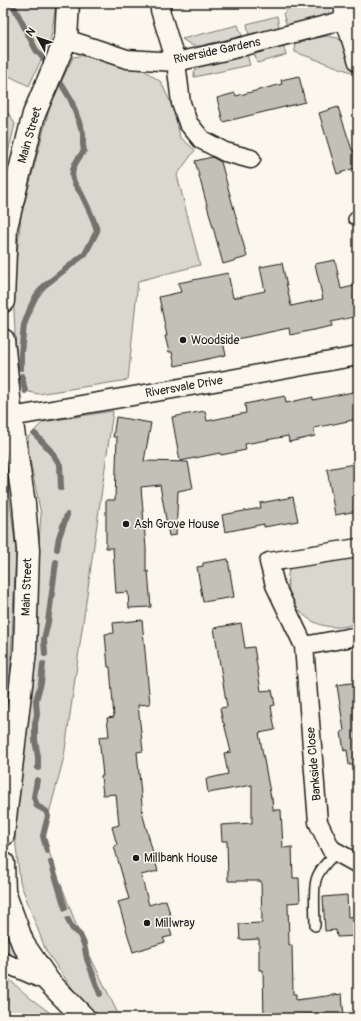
<svg xmlns="http://www.w3.org/2000/svg" width="361" height="1021" viewBox="0 0 361 1021" font-family="Pangolin,sans-serif">
	<style>
		.green { fill: #dad7ce; stroke: #7b7a75 }
		.lines { fill: none; stroke-linecap: round; stroke-linejoin: round }
		.stream { stroke: #74726e; stroke-width: 6 }
		.building { fill: #c3c0b8; stroke: #1c1c1c }
		.lane-casing { stroke: #1c1c1c; stroke-width: 12 }
		.street-casing { stroke: #1c1c1c; stroke-width: 21 }
		.secondary-casing { stroke: #1c1c1c; stroke-width: 25 }
		.lane { stroke: #fbf7ec; stroke-width: 9 }
		.street { stroke: #fbf7ec; stroke-width: 18 }
		.secondary { stroke: #fbf7ec; stroke-width: 22 }
		.poi-dot { fill: #1c1c1c; stroke: #fbf7ec; stroke-width: 1.5 }
		.labels { text-anchor: middle; dominant-baseline: central; stroke-width: 3; stroke-linejoin: round; paint-order: stroke }
		.street-label { font-size: 12px; fill: #1c1c1c; stroke: #fbf7ec }
		.poi-label { font-size: 12px; fill: #1c1c1c; stroke: #fbf7ec; text-anchor: start }
	</style>
	<rect width="100%" height="100%" fill="#fbf7ec"/>
	<filter id="ink" filterUnits="userSpaceOnUse"><feTurbulence type="fractalNoise" baseFrequency=".025" numOctaves="2"/><feDisplacementMap in="SourceGraphic" scale="8" xChannelSelector="R" yChannelSelector="G"/><feConvolveMatrix kernelMatrix="1 2 1 2 8 2 1 2 1" color-interpolation-filters="sRGB"/></filter>
	<g filter="url(#ink)">
		<path class="green" d="M3,3H56L51,38L29,86L3,73Z
			M292,3H335L327,15L321,18L287,26L283,14Z
			M277,16L279,27L249,35L247,24Z
			M238,25L242,36L200,46H193L182,39Z
			M327,36L338,38L347,48L354,73L295,52L294,42Z
			M283,44L286,55L257,63L254,52Z
			M93,54L137,65L161,82L174,110L180,137L195,150L177,175L200,265L138,281L128,380L38,394L25,391L16,381L13,359L16,352L13,292L21,216L50,106L73,57Z
			M247,55L250,65L194,77V72L201,63Z
			M3,109L9,114L15,124L3,174Z
			M113,411L64,757L43,836L80,935L120,1018H103L82,1002L46,951L20,882L13,820L35,597L41,514L29,455L28,437L43,422Z
			M3,445L16,551L10,679L3,736Z
			M358,553V621C354,623 350,625 347,626C323,631 300,619 291,597C290,594 289,591 288,588C287,580 288,572 290,564Z
			M3,916L24,959L19,960L3,954Z
			M3,974L30,998L57,1018H3Z"/>
		<g class="lines">
			<path class="stream" d="M12,3L36,50L44,59
				M21,368V353L24,325L31,306L36,296L44,286L85,254L97,231C94,218 87,206 81,193C78,189 74,184 73,179C70,170 78,158 84,151L83,145V133L71,100L62,85
				M22,376L25,391
				M35,434L51,451L60,465L61,488
				M57,549L59,537L67,515
				M45,654L44,639L48,622L56,562
				M38,768V757L35,740V723L37,715L36,700L41,683L43,664
				M37,780L34,797L37,806L46,811L48,816L43,836L47,851
				M51,862L65,908
				M68,920L72,928L80,935L84,944L87,959L100,994"/>
		</g>
		<path class="building" d="M299,76L305,102L223,122L217,98L235,93L236,96L282,84L281,80Z
			M338,107L352,150H354L358,167L337,174L319,113Z
			M212,157L221,162L247,257L223,264L195,161Z
			M335,260L341,289L358,285V316L331,322L332,326L290,335L289,328L223,342L226,355L175,366L172,352H169L165,336H167L159,297L181,292L178,283L228,273L233,298L265,291L260,267L282,263L291,306L323,299L315,264Z
			M358,391V419L314,428L315,436L289,442L288,436L272,439L245,444L246,450L221,455L220,453L180,461L172,417L205,411L207,421L246,413L245,404L285,396L286,403L313,397V400Z
			M116,417L151,423L144,461L188,462L193,488L178,491L176,535L169,536L160,485L141,487L146,548V572L148,571L151,607L129,608L128,592L116,593L113,548H106V500H115L117,437H113Z
			M354,464L358,488V511L335,515L327,469Z
			M293,497L298,521L264,527V524L225,532L222,515L261,508L260,503Z
			M228,559L234,597L203,602L197,567L203,566V563Z
			M142,620L150,704L138,705L143,751L137,752L143,816L158,871L141,875L149,905L166,900L172,922L168,923L172,936L163,938L165,942L133,952L118,902L129,899L114,846L117,845L112,827L119,825L116,794L103,795L101,776H103L99,737L109,736L107,718L114,717L110,667H108L105,634L114,633L113,623Z
			M241,623L245,648L254,647L261,691L272,690L275,705L271,706L275,730L259,733L271,798H272L273,810H281L283,848L292,847L293,878H299L300,902L288,903L289,945H292L293,994H296V1000L342,994L344,1018H325V1013L296,1016V1018H264L263,970H259V939L240,940L239,924L262,923L261,881H228L227,841H222L221,825L252,823V785L208,793L206,779L228,774L224,753L231,752L224,723H223L220,708L227,707L214,628Z
			M358,682V765H349L347,750L344,751L341,732L344,731L337,685Z
			M347,895L348,917L358,916V936L337,937L336,930L325,931L323,897Z"/>
		<g class="lines">
			<g class="lane-casing">
				<path id="lane" d="M353,219L358,213
					M315,926C315,914 313,891 316,880C319,869 329,860 336,853"/>
			</g>
			<g class="street-casing">
				<path id="street" d="M162,3L160,10L176,62L181,103L188,123L202,140L225,152L251,159
					M343,3L345,20L358,62
					M66,39L127,59L176,62L225,51L345,20
					M11,417L220,381L358,356
					M358,636L304,646L318,822L331,849L358,864
					M304,646L275,585L269,562L358,548
					M3,962L49,982"/>
			</g>
			<g class="secondary-casing">
				<path id="secondary" d="M3,301L6,227L34,114L66,39L68,3
					M3,340L11,417L24,504L28,550L25,652L3,835
					M3,863L4,892L23,944L49,982L84,1018"/>
			</g>
			<use href="#lane" class="lane"/>
			<use href="#street" class="street"/>
			<use href="#secondary" class="secondary"/>
		</g>
	</g>
	<g class="poi-dot">
		<circle cx="183" cy="340" r="4"/>
		<circle cx="126" cy="524" r="4"/>
		<circle cx="136" cy="858" r="4"/>
		<circle cx="147" cy="923" r="4"/>
	</g>
	<g class="labels">
		<g class="street-label">
			<text transform="translate(217 51) rotate(-12)">Riverside Gardens</text>
			<text transform="translate(30 135) rotate(-74)">Main Street</text>
			<text transform="translate(184 387) rotate(-10)">Riversvale Drive</text>
			<text transform="translate(27 587) rotate(-88)">Main Street</text>
			<text transform="translate(314 764) rotate(-95)">Bankside Close</text>
		</g>
		<g class="poi-label">
			<text x="191" y="340">Woodside</text>
			<text x="134" y="524">Ash Grove House</text>
			<text x="144" y="858">Millbank House</text>
			<text x="155" y="923">Millwray</text>
		</g>
	</g>
	<rect width="361" height="1021" fill="none" stroke="#fbf7ec" stroke-width="16"/>
	<rect x="8" y="8" width="345" height="1005" fill="none" stroke="#1c1c1c" stroke-width="1.5" filter="url(#ink)"/>
	<g transform="translate(38 38) rotate(310)" stroke="#fbf7ec" stroke-width="3" paint-order="stroke">
	<path d="M0-3L7 15L0 10L-7 15Z" fill="#1c1c1c"/>
	<text y="-6" font-size="11" font-weight="bold" text-anchor="middle" fill="#1c1c1c">N</text>
	</g>
</svg>
